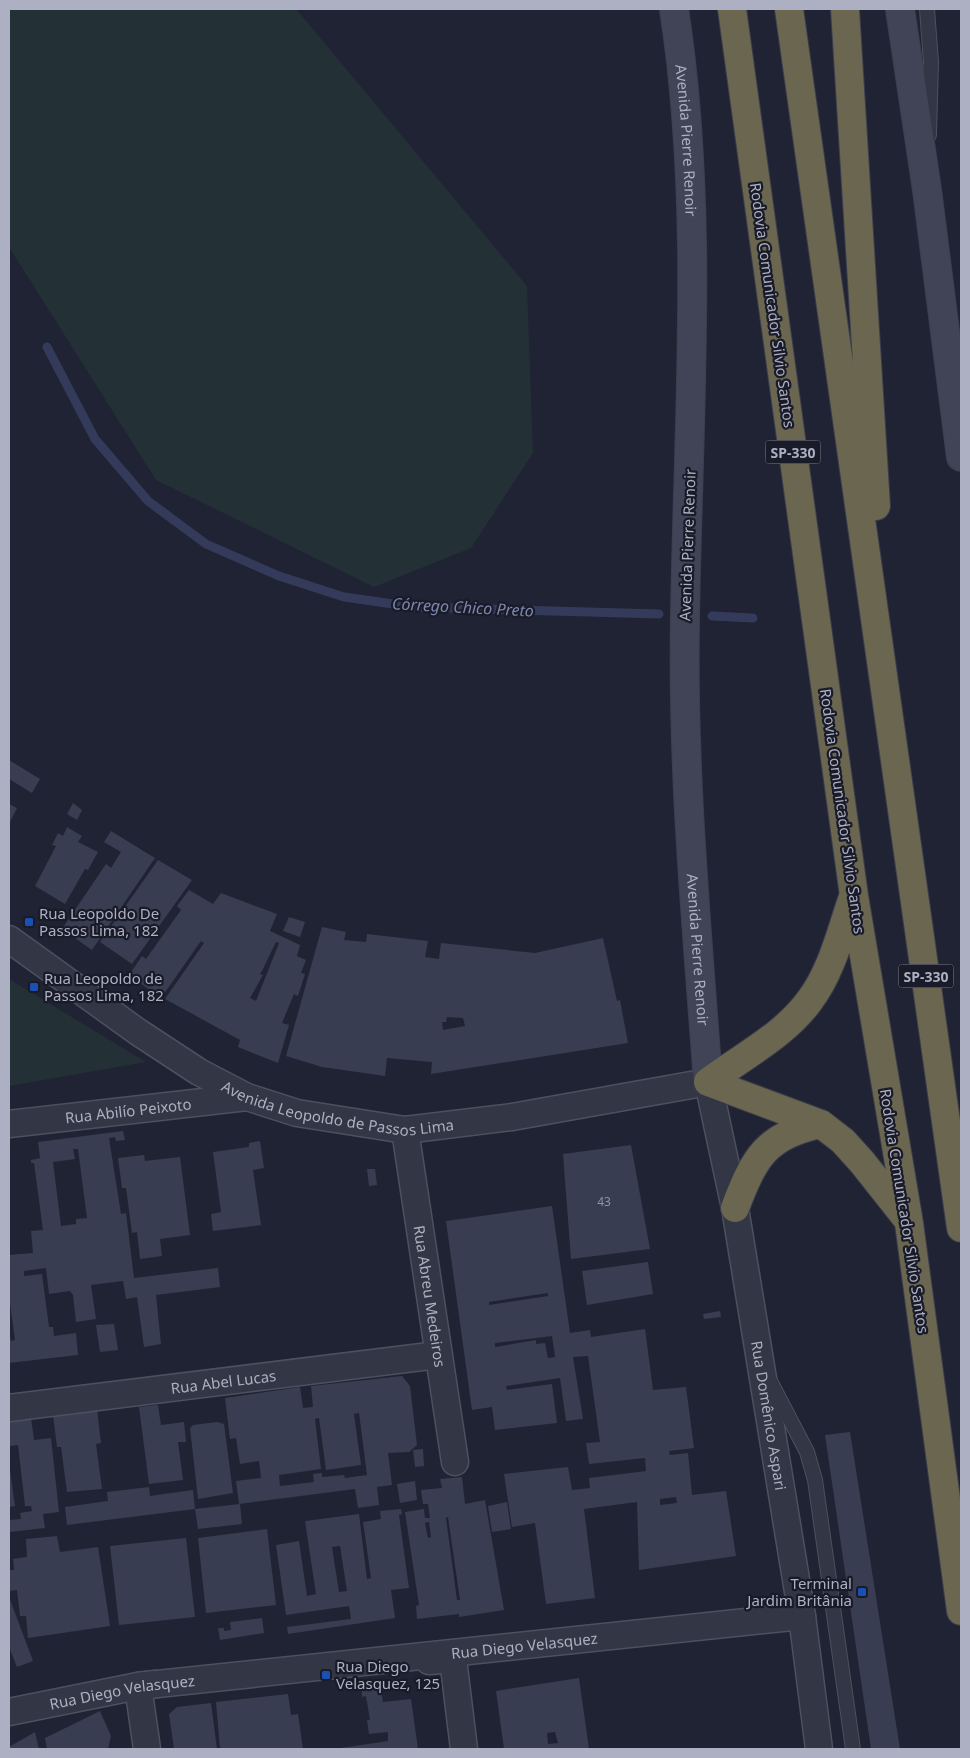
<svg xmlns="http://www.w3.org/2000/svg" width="970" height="1758" viewBox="0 0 970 1758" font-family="'Noto Sans',sans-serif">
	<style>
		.green { fill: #233036 }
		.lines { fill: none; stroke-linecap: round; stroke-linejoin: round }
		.stream { stroke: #343b5a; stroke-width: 9 }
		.building { fill: #393d51; fill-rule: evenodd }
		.lane-casing { stroke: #4d5060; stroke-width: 16 }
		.street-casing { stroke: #4d5060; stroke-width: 29 }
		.secondary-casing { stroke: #3c3f4e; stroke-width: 30 }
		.highway-casing { stroke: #3b3d4c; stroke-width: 30 }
		.lane { stroke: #333644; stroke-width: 14 }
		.street { stroke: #333644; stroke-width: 26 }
		.secondary { stroke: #414457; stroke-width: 28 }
		.highway { stroke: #6a6650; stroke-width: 28 }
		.transit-dot { fill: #1a4fb4; stroke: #191b29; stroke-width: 2 }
		.labels { text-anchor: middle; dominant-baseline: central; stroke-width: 4.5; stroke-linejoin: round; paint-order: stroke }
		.number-label { font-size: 12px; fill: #9093a6 }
		.shield { fill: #191b29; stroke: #818394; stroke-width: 1 }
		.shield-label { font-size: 14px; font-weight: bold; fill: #adb0c2 }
		.street-label { font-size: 15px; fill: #adb0c2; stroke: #191b29 }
		.poi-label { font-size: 15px; fill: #adb0c2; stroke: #191b29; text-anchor: start }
		.water-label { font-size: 16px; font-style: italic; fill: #7e87ad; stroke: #191b29 }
	</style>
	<rect width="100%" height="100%" fill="#202333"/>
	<path class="green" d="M9,9H296L527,286L533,453L471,548L374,587L156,480L9,247Z
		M9,979L146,1062L9,1086Z"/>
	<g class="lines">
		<path class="stream" d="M47,347L95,439L148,501L206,544L279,576L344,597L414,607L659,614
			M712,616L753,618"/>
	</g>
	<path class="building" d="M9,760L40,779L32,793L9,779Z
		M73,803L82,810L77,820L67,814Z
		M9,804L17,808L9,824Z
		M67,827L82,836L78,842L98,852L88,870L85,869L65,904L35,886L56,846L52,845L58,833L63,836Z
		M111,831L155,858L92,950L62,929L106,864L111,868L121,852L104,842Z
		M158,860L192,880L132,964L100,942Z
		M189,890L213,904L221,893L277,914L270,931L300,945L297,956L306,960L301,973L305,974L298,996L294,994L282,1023L289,1025L278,1063L238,1047L240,1040L165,999L204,943L201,941L161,998L129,975L142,956L146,959L181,910L177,906ZM276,942L279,943L256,1001L250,998L263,975L260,974L262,971Z
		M289,917L305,922L300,937L283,931Z
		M322,927L346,932L344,940L366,942L367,934L428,941L425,957L439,959L441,943L535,953L603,938L617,1001L620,1000L628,1043L431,1074L432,1062L387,1058L385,1076L322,1067L286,1056ZM447,1017L463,1018L465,1026L443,1030L442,1022H446Z
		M123,1131L125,1140L116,1141L115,1137L109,1138L121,1214L126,1213L134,1278L218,1268L220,1287L156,1295L161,1344L144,1347L137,1297L126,1299L123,1281L91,1285L96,1319L76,1322L73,1295L70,1291L49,1294L46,1268L24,1271V1276L42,1274L49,1327H53L54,1336L76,1333L78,1355L9,1363V1331L11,1341L15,1340L9,1296V1255L33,1253L31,1231L43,1230L34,1163H31V1160L40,1158L38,1142ZM73,1149H78L87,1218L76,1219V1224L61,1226L53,1162L75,1159Z
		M260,1141L264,1168L253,1170L261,1225L213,1231L211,1214L221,1212L213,1152L249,1147V1143Z
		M631,1145L650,1249L571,1259L563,1154Z
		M144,1155L145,1161L180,1157L190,1235L160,1239L162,1256L140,1259L137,1232L132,1233L126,1188H122L118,1158Z
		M367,1169H375L377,1185L369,1186Z
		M552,1206L570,1333L590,1330L591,1337L645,1329L653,1390L686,1387L694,1448L669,1451L670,1455L688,1453L692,1495L726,1491L736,1556L639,1570L637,1502L584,1509L595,1598L546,1604L535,1523L512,1527L504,1474L568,1467L572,1490L590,1488L589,1478L646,1471L645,1458L589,1464L586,1443L600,1442L588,1356L573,1357L583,1419L566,1421L560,1378L506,1386L507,1390L552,1384L557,1423L495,1430L492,1407L472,1410L446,1221ZM548,1293V1296L489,1305V1302ZM552,1336L555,1357L548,1358L545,1343L536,1344V1340L495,1347V1343ZM676,1497L677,1503L660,1505V1499Z
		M648,1262L653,1294L587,1305L582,1271Z
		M720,1311L721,1317L704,1319L703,1314Z
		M114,1324L118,1350L100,1352L96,1325Z
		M402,1376L410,1386L417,1445L409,1452L388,1453L392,1485L377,1487L379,1505L358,1508L355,1489L239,1504L236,1481L261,1478L259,1461L240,1464L236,1438L230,1439L225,1398L300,1387L303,1408L313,1407L311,1386ZM359,1413L367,1475L345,1478L344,1475L322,1477V1473L313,1474L314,1482L280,1486L279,1475L321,1469L315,1419L319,1418L326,1470L361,1465L354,1414Z
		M158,1405L161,1425L184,1422L186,1442H178L183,1480L149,1484L139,1407Z
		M97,1409L101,1443L96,1444L102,1489L67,1492L61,1447H57L53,1415Z
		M31,1418L34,1440L51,1438L59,1512L43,1514L45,1528L9,1532V1520L21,1519L20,1513L32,1511L31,1506H25L18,1445L9,1446V1421Z
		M217,1422L224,1424L233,1493L198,1499L190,1428L193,1425Z
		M850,1432L900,1749H871L825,1435Z
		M423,1449L424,1466L415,1467L413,1450Z
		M9,1463L15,1506L9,1507Z
		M462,1477L465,1504L485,1500L504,1610L459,1617V1614L417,1619L416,1606L419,1605L405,1512L424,1509L425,1518H430L428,1504H423L421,1490L442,1488L440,1479ZM448,1517L460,1600H457L446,1518ZM429,1522L431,1537L428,1538L425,1523Z
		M415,1481L417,1500L400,1503L397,1484Z
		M149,1487L150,1496L193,1490L195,1509L67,1525L65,1507L108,1501L107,1492Z
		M507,1502L511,1529L492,1532L488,1506Z
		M240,1504L242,1524L198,1529L195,1509Z
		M401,1509L402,1514L399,1515L409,1588L391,1590L395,1618L288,1634L287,1627L351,1619L349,1606L286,1615L276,1545L299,1541L307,1596L316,1594L305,1521L359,1514L367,1579L371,1578L363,1522L381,1519L380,1511ZM340,1546L347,1591L339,1592L332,1547Z
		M267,1529L276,1605L206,1613L198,1538Z
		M57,1536L60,1552L98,1547L110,1626L28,1638L26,1616H20L17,1590L9,1591V1570H14L13,1559L27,1557L26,1539Z
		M186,1538L195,1617L119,1625L110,1546Z
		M9,1597L33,1661L17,1667L9,1647Z
		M262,1618L264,1633L220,1640L218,1628H224V1631L231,1630L230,1622Z
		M579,1678L589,1749H504L496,1691ZM555,1732L558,1743L548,1744L547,1733Z
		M380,1683L383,1702L411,1699L418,1749H334L388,1741V1732L369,1734L367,1720H370L366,1696L362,1697L361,1686Z
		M288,1694L291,1715L298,1714L303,1749H220L216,1702Z
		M211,1703L217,1749H174L169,1714L177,1707Z
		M100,1711L111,1736L108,1749H47L45,1738Z
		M35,1732L39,1749H9V1747Z"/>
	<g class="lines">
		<g class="lane-casing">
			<path id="lane" d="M927,9L931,62L929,135
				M770,1381L807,1452L815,1480L853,1749"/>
		</g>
		<g class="street-casing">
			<g id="street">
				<path id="s1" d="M9,939L138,1032L199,1072L247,1097L297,1113L405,1130L512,1117L708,1082L735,1208L802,1616L819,1749"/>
				<path id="s2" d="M9,1124L247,1097"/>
				<path id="s3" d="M405,1130L455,1462"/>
				<path id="s4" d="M9,1408L438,1355"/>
				<path d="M429,1661L453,1659L464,1749"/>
				<path id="s5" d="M9,1712L138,1686L802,1616"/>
				<path d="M147,1749L138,1686L156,1684"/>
			</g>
		</g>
		<g class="secondary-casing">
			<g id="secondary">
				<path id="s6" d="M674,9C705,211 688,415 685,618C682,773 697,928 708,1082"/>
				<path d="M900,9L927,190L961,457"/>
			</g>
		</g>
		<g class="highway-casing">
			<path id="highway" d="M732,9L854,896L909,1223L961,1611
				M789,9L961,1228
				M845,9L876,506
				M708,1082L821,1124L843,1141L862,1162L908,1220
				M708,1082C742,1057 785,1035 810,1000C832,971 841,931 853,897
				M735,1208C754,1158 766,1135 821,1124"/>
		</g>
		<use href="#lane" class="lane"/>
		<use href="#street" class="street"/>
		<use href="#secondary" class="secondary"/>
		<use href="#highway" class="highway"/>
	</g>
	<g class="transit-dot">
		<rect x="24" y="917" width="10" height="10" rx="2.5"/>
		<rect x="29" y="982" width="10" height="10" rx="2.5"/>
		<rect x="857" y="1587" width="10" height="10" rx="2.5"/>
		<rect x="321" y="1670" width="10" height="10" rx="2.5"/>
	</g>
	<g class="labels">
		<g class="number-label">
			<text x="604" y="1201">43</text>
		</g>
		<g class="shield">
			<rect x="765.5" y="440.5" width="55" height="23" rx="4"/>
			<rect x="898.5" y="964.5" width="55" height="23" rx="4"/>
		</g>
		<g class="shield-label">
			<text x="793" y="452">SP-330</text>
			<text x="926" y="976">SP-330</text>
		</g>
		<g class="street-label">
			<text stroke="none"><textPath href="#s6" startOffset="132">Avenida Pierre Renoir</textPath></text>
			<text transform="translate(773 305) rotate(82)">Rodovia Comunicador Silvio Santos</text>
			<text transform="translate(687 545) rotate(-88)">Avenida Pierre Renoir</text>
			<text transform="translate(843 811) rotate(82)">Rodovia Comunicador Silvio Santos</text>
			<text stroke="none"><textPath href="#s6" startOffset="942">Avenida Pierre Renoir</textPath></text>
			<text stroke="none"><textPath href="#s1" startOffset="378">Avenida Leopoldo de Passos Lima</textPath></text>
			<text stroke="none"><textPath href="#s2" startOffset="120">Rua Abilío Peixoto</textPath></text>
			<text transform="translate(905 1211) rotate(81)">Rodovia Comunicador Silvio Santos</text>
			<text stroke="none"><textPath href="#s3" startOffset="168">Rua Abreu Medeiros</textPath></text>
			<text stroke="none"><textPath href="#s4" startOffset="216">Rua Abel Lucas</textPath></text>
			<text stroke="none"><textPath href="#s1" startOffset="1094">Rua Domênico Aspari</textPath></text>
			<text stroke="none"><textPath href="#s5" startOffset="520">Rua Diego Velasquez</textPath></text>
			<text stroke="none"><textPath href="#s5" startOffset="115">Rua Diego Velasquez</textPath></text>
		</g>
		<g class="poi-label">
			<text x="39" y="913">Rua Leopoldo De<tspan x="39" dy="17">Passos Lima, 182</tspan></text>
			<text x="44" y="978">Rua Leopoldo de<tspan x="44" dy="17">Passos Lima, 182</tspan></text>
			<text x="852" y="1583" text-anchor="end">Terminal<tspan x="852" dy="17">Jardim Britânia</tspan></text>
			<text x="336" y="1666">Rua Diego<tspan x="336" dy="17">Velasquez, 125</tspan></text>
		</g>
		<g class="water-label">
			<text transform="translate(463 607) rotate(3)">Córrego Chico Preto</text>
		</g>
	</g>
	<rect width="970" height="1758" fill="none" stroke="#adb0c2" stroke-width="20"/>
</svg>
